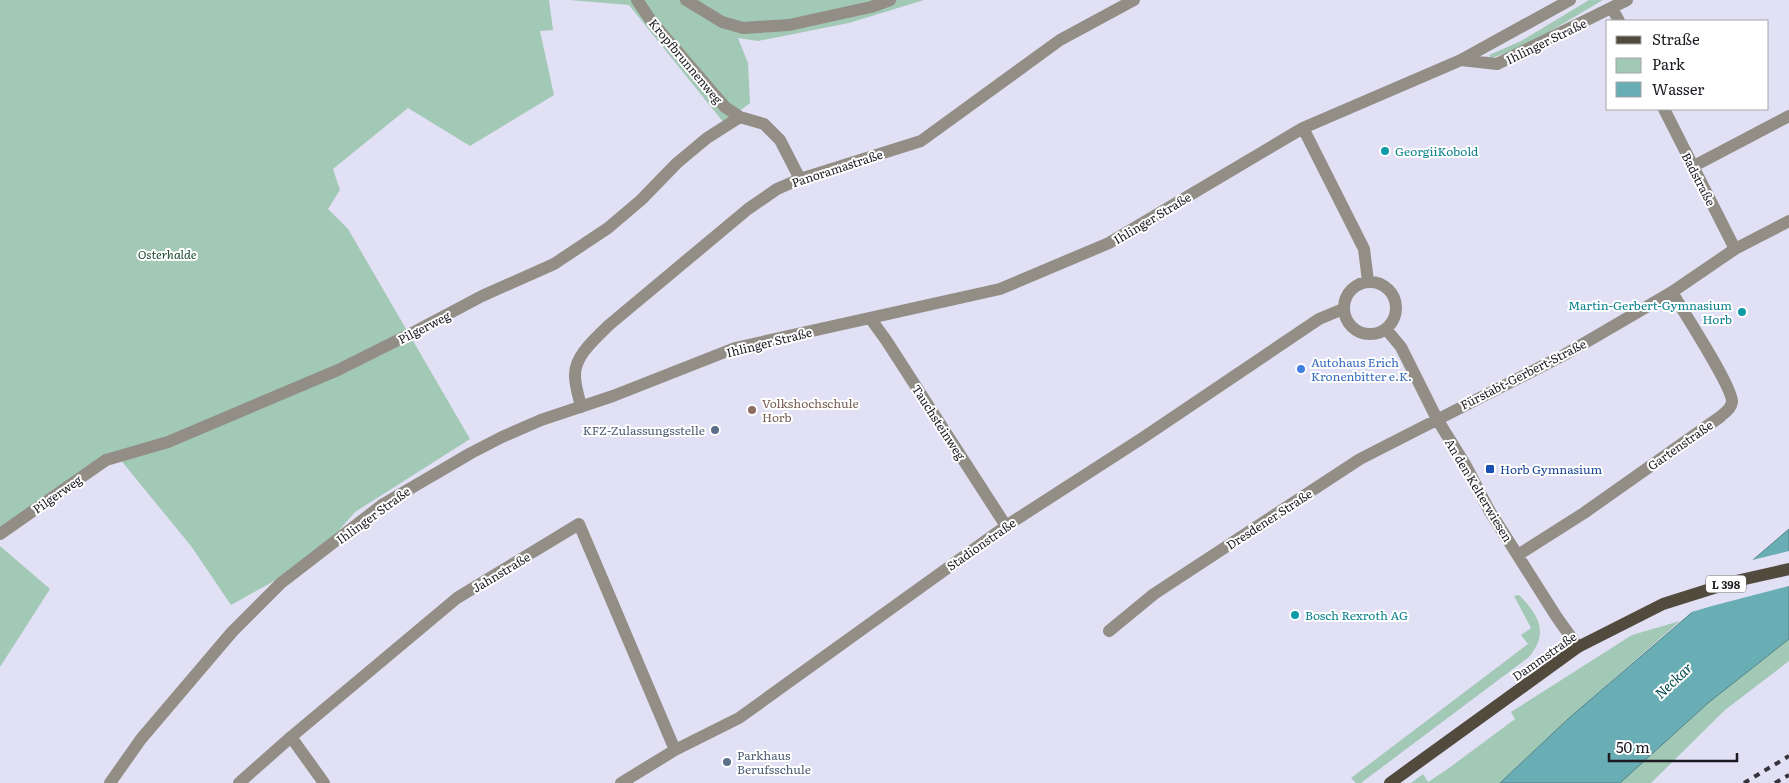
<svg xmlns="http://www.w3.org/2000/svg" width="1789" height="783" viewBox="0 0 1789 783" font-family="Literata,serif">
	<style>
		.green { fill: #a2c9b5 }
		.water { fill: #68aeb4; stroke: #518288 }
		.pier { fill: #e2e0f4 }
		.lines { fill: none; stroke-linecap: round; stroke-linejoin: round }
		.minor { stroke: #928e86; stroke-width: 12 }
		.major { stroke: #514a3d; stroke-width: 12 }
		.rail { stroke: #35343d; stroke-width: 4; stroke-dasharray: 6 6; stroke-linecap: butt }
		.culture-dot { fill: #0f9aa8; stroke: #fff; stroke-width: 2 }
		.shop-dot { fill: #3f7fe0; stroke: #fff; stroke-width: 2 }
		.education-dot { fill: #8d6e63; stroke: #fff; stroke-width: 2 }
		.service-dot { fill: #5c6f8a; stroke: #fff; stroke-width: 2 }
		.transit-dot { fill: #1a4fb4; stroke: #fff; stroke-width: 2 }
		.labels { text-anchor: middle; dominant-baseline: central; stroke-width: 4; stroke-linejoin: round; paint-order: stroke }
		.shield { fill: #fff; stroke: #605f64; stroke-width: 1 }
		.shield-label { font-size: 11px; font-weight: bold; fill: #1c1b22 }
		.street-label { font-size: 12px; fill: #1c1b22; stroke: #fff }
		.culture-label { font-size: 12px; fill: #0d838f; stroke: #fff; text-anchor: start }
		.park-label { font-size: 12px; font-style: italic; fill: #1b4935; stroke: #fff }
		.shop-label { font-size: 12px; fill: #366cbe; stroke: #fff; text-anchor: start }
		.education-label { font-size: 12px; fill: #785e54; stroke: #fff; text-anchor: start }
		.service-label { font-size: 12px; fill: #4e5e75; stroke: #fff; text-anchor: end }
		.transit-label { font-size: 12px; fill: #164399; stroke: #fff; text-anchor: start }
		.water-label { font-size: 14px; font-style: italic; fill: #04494d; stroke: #fff }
	</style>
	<rect width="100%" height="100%" fill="#e2e0f4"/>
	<path class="green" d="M0,0H549L553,30L540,31L554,95L470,146L408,108L333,169L340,190L328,209L348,229L470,439L355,512L315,558L231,605L191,546L119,458L0,530Z
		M569,0H924L849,23L758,41L738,38L748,63L750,103L724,123L629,5Z
		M1589,0H1603L1522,48L1491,58L1489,55L1521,41Z
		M0,546L50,589L0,667Z
		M1519,595C1539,615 1549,633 1529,657L1361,783H1356L1351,778L1528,644L1521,635L1531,628L1514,596Z
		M1680,621L1568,719L1500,783H1411L1423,774L1428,782L1449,768L1515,719L1511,712L1632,635Z
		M1789,639V661L1725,710L1651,783H1620L1708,703Z"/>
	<path class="water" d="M1789,529V639L1708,703L1620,783H1500L1568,719Z"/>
	<path class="pier" d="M1789,551V586L1712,606L1685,614L1748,561Z"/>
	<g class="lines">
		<path class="minor" d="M637,0L652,22L725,107L740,117L764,124L780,140L800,179
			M686,0L722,22L743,28L789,25L871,7L890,0
			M1612,8L1619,21
			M1461,60L1497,64L1627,0
			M1664,109L1735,249
			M1303,128L1364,249L1368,281
			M1692,167L1789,116
			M1344 308a26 26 0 1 1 52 0a26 26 0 1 1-52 0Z
			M870,318L886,340L1006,526
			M1386,329L1401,347L1437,419L1466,466L1489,510L1556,616L1578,647
			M581,407C579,397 575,386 575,376C574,356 596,338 609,325L748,209L777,189L800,179L921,141L1060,40L1134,0
			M0,534L106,460L168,442L338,370L416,331L482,296L554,264L608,228L641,200L677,163L707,138L740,117
			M1518,555L1584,513L1720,417C1725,412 1731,409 1732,402C1733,387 1682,310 1672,292
			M1109,631L1154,594L1360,459L1564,355L1672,292L1735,249L1789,221
			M291,737L324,783
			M110,783L141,739L232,632L281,583L382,505L471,453L502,437L541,420L613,396L735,348L1000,289L1109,243L1303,128L1461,60L1570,0
			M239,783L291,737L457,598L579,524L675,750
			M621,783L675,750L739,718L1006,526L1144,437L1319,319L1343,309"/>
		<path class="major" d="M1390,783L1578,647L1663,604L1736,581L1789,569"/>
		<path class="rail" d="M1744,783L1789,756
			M1775,783L1789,775"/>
	</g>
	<g class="culture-dot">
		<circle cx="1385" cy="151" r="5"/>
		<circle cx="1742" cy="312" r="5"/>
		<circle cx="1295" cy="615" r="5"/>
	</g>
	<circle class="shop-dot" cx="1301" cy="369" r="5"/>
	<circle class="education-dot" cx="752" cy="410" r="5"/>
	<g class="service-dot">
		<circle cx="715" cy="430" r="5"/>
		<circle cx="727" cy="762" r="5"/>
	</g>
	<rect class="transit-dot" x="1485" y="464" width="10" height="10" rx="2.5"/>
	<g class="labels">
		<rect class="shield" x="1706" y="575.5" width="40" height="17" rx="4"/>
		<g class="shield-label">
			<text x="1726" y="584">L 398</text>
		</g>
		<g class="street-label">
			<text transform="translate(1546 41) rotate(-26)">Ihlinger Straße</text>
			<text transform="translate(686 61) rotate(50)">Kropfbrunnenweg</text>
			<text transform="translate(837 168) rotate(-18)">Panoramastraße</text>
			<text transform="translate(1699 179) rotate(63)">Badstraße</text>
			<text transform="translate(1152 218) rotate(-31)">Ihlinger Straße</text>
			<text transform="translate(424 327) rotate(-27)">Pilgerweg</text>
			<text transform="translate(769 342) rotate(-14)">Ihlinger Straße</text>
			<text transform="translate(1523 374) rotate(-27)">Fürstabt-Gerbert-Straße</text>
			<text transform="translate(939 422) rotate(57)">Tauchsteinweg</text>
			<text transform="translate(1680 445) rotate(-35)">Gartenstraße</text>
			<text transform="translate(1479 490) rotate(59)">An den Kelterwiesen</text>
			<text transform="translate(57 494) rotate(-35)">Pilgerweg</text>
			<text transform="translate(373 515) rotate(-36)">Ihlinger Straße</text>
			<text transform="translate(1269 519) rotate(-33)">Dresdener Straße</text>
			<text transform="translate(981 544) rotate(-35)">Stadionstraße</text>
			<text transform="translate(501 572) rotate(-31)">Jahnstraße</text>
			<text transform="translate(1544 656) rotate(-35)">Dammstraße</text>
		</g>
		<g class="culture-label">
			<text x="1395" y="151">GeorgiiKobold</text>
			<text x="1732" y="305" text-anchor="end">Martin-Gerbert-Gymnasium<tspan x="1732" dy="14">Horb</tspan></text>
			<text x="1305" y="615">Bosch Rexroth AG</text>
		</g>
		<g class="park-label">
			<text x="167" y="254">Osterhalde</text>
		</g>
		<g class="shop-label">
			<text x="1311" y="362">Autohaus Erich<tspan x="1311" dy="14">Kronenbitter e.K.</tspan></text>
		</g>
		<g class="education-label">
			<text x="762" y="403">Volkshochschule<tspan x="762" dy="14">Horb</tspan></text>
		</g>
		<g class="service-label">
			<text x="705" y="430">KFZ-Zulassungsstelle</text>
			<text x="737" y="755" text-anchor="start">Parkhaus<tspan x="737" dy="14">Berufsschule</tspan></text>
		</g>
		<g class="transit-label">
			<text x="1500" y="469">Horb Gymnasium</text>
		</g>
		<g class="water-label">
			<text transform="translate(1673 680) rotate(-43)">Neckar</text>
		</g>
	</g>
	<rect x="1606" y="20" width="162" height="90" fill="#ffffff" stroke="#a4a4a7"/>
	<rect x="1616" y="36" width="25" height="8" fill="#514a3d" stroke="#a4a4a7"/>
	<text x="1652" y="45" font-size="15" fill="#1c1b22">Straße</text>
	<rect x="1616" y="58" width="25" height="15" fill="#a2c9b5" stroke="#a4a4a7"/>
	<text x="1652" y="70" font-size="15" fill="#1c1b22">Park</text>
	<rect x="1616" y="82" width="25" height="15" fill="#68aeb4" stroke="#a4a4a7"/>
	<text x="1652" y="95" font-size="15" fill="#1c1b22">Wasser</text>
	<path d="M1609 753v8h128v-8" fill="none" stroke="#1c1b22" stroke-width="2.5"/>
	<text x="1616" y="753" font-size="15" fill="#1c1b22" stroke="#ffffff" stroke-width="4" paint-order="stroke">50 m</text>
</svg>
